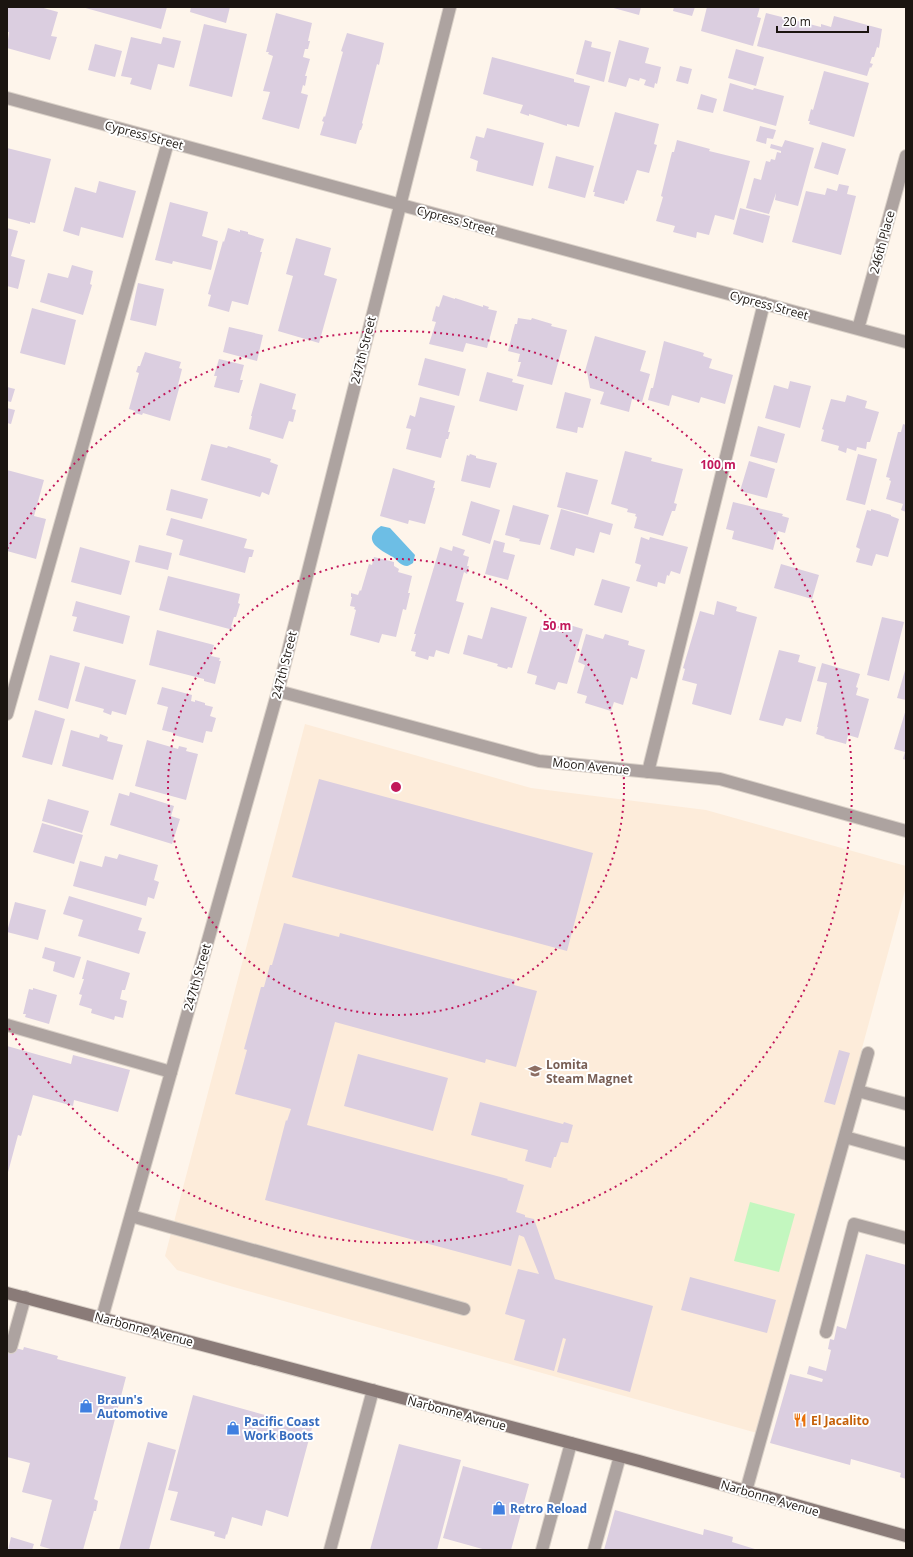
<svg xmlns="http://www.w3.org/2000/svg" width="913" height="1557" viewBox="0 0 913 1557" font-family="'Open Sans',sans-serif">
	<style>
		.built { fill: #fdecda }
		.green { fill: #c3f7bf }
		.water { fill: #6dbee5 }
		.building { fill: #dbcee0 }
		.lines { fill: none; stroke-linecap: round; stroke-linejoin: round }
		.lane-casing { stroke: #dad1c8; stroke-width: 14 }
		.street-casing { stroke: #dad1c8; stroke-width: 14 }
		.secondary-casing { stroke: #dad1c8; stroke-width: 14 }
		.lane { stroke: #ada3a0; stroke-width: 12 }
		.street { stroke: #ada3a0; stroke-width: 12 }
		.secondary { stroke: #8a7b78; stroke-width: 12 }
		.ring { fill: none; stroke: #c2185b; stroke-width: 2; stroke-dasharray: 2 4 }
		.labels { text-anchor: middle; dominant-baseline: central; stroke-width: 4; stroke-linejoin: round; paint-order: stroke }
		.street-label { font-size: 12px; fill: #1b1510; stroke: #fff }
		.education-label { font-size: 12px; font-weight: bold; fill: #785e54; stroke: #fff; text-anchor: start }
		.shop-label { font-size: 12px; font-weight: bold; fill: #366cbe; stroke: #fff; text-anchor: start }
		.food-label { font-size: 12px; font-weight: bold; fill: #c56008; stroke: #fff; text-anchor: start }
		.centre { fill: #c2185b; stroke: #fff; stroke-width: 2 }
		.ring-label { font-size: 12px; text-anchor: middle; font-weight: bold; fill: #c2185b; stroke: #fff; stroke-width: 4; stroke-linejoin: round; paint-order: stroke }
	</style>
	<rect width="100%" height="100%" fill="#fef5eb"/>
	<path class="built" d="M305,724L531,788L706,810L906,866V887L757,1433L230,1286L177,1270L165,1256Z"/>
	<path class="green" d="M750,1202L795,1214L779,1272L734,1261Z"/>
	<path class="water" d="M381,526L390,528L415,555L413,563C411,564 408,566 407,566C401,566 397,560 393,557C380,550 360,540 381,526Z"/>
	<path class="building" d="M7,7H40L58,12L51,36L57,37L50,60L7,48L9,32H7Z
		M82,7H167L161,29Z
		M191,7H230L226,23L190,12Z
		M610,7H641L639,15Z
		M674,7H695L692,16L673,11Z
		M707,7H760L757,17L761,18L753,46L701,31Z
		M276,13L312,23L308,41H310L308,49H305L303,57L310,59L305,76H307L305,86L303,85L301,93L308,95L299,129L262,119L270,92L263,91L273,56L268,54L269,52H266Z
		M766,13L821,27V24L831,27L834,16L882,29L879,48L877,47L874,57H872L870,63L873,64L871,68L870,67L867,76L757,46Z
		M204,24L247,34L232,97L189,86Z
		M347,33L384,43L379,65L377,64L362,123L363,124L361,130H360L356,144L320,135L324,122L322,121L324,116L325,117L343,52L341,51Z
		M131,37L161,44L163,37L181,41L174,68L158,64L151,90L130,84L132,78L121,76Z
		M585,40L592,42L591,47L611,52L604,82L576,74Z
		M619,40L649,48L645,63L661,67L657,84L655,83L654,88L644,85L646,80L640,78L639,81L629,78L626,87L608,82Z
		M95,44L122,51L115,77L88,70Z
		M736,49L764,57L756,86L728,78Z
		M492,57L574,79V82L590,86L579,127L567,124V126L529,114V116L520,113L523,105L483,94Z
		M680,66L692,69L688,84L676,81Z
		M824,71L869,83L854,137L809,124L810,121H808L811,109L813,110Z
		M730,83L753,90L754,88L784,96L776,126L723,111Z
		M701,94L717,99L713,113L697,109Z
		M615,112L659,124L654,144L657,145L649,173L637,170L627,201L625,200L624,204L594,196L595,192H593Z
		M760,126L776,130L773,139L767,138L766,144L756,141Z
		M487,128L544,143L533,186L476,171L478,161L470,158L476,136L484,138Z
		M677,140L710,149L709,151L750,161L734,220L715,215L709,235L697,232L696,238L673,232L675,226L656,221L663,197L661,196L672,152H674Z
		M785,140L814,148L798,206L775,200L776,193L769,214L746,208L754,178L761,180L766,161L770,162L771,159L775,160L777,152L781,153V151L770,148L771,144L782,147Z
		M822,142L846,149L838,175L814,168Z
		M7,148L51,159L35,223L30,222V224L7,218Z
		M556,156L594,166L585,198L548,188Z
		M99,181L136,191L123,238L81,227L79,236L63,231L75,187L96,193Z
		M839,184L849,186L847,194L856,196L841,255L792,242L806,191L825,195L827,188L837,191Z
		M170,202L208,212L202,236L218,241L211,270L173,261L172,264L155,260Z
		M740,208L770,216L763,243L733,234Z
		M7,228L18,231L11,256L25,260L18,289L7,286Z
		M228,228L240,232V230L248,232V234L264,239L260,252H262L248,305L232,301L229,312L208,306L211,295L208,294L223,241L224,242Z
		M296,238L331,248L324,275L337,279L319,343L278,331L293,276L286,274Z
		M72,265L93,271L90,284L92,285L83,315L40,302L48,273L68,278Z
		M138,283L164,289L156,326L130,320Z
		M443,295L455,299V298L483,307V305L489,307L488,309L497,311L487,348L466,343L463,352L429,344L436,322L432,321L436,306L439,307Z
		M32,308L76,320L65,365L20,353Z
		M518,318L531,320L532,318L552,324L551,326L567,330L552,385L517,376L521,362H518L520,354L508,351L515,324H517Z
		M229,327L263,335L257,361L223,352Z
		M595,336L646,351L640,371L650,374L642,402L632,399L629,412L600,404L604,392L590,388L587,372L585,371Z
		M664,341L704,353L703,356L712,359L709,368L733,375L725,404L701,397L699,403L672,395L669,406L648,400L651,388H653Z
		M145,352L181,362L179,368L182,369L178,385H180L170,421L143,413L142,415L135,413V411L129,409L139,373L136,372L138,366H140Z
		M425,358L466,369L459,396L418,385Z
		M219,359L244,365L240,380H243L239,393L214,387L217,376H214Z
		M487,372L513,379L512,382L524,385L517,411L479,401Z
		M790,381L811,386L800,428L765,418L774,385L788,389Z
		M260,383L296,394L292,409L296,410L293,422L289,421L283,439L249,429L252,416H251Z
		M7,387L15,389L11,402L7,401Z
		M565,392L591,399L583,428L578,427L577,433L556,428Z
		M847,395L867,401L865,408L879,412L870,442H867L866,449L857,447L856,451L847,448L846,453L838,450L839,446L821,441L824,430L822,429L831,399L845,402Z
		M420,397L455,406L448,432H450L448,439H446L441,458L406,449L411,429L406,428L410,415L415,417Z
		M7,408L15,410L11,424L7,423Z
		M903,424L906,425V512L901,510L903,504L886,499L891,481L889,480L890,478L886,477L898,432H901Z
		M758,426L785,434L777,463L750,456Z
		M211,444L227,448L228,446L271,459L270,462L278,465L269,495L262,492L260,497L201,480Z
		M625,451L652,458L651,461L683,469L674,503L677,504L675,511H672L663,536L634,528L637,517L635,516L636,514L627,512L628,509L611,504Z
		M470,454L476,456V458L497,463L490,488L461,481L467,455L469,456Z
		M858,454L877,459L865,505L846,500Z
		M749,461L775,469L767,498L740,491Z
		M393,468L435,481L433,488H435L425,524L409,520L408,524L380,516Z
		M7,470L44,480L34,516L46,519L36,559L7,551Z
		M566,472L598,480L588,515L557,507Z
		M171,489L208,499L202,519L166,510Z
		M471,501L500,510L490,544L462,535Z
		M733,502L783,514L782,516L789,518L785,533L778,531L773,550L732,539L734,531L726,529Z
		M513,505L549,515L540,545L519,541L520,539L505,535Z
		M561,509L613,524L610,535L600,532L594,553L576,548L574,556L550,549Z
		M871,509L891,515V516L899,519L888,557L876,554L872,566L856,562L860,549L856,547L867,510L871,511Z
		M171,518L247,539L244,548L254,550L252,557H249L245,573L179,555L183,540L166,535Z
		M641,537L649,540L650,537L688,547L680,574L671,571L669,576L667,575L665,584L658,582L657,587L636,581L641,565L635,563Z
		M494,540L505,543L503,552L515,555L508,580L485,574Z
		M139,545L172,553L168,570L135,562Z
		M453,546L465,550L463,555L469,557L467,566H469L467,574L464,572L456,601L464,603L449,654L436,650L434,657L429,656L428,660L415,656L416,652L411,651L416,634H414L440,547L452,551Z
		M80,547L130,561L121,595L71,582Z
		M374,557L394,562V566L399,569L398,572L412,576L408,593H410L406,610L403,609L396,637L382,634L379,643L350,635L356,610L354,609L355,607L350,606L352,597H351V593L358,595L360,590L361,591L369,564L372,565Z
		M781,564L819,575L812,599L774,588Z
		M168,576L240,594L238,603L240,604L236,617H234L231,627L233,628V630L159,610Z
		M602,579L630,587L622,613L594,605Z
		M76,601L130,616L123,644L73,631L77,617L72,616Z
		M717,601L737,607L736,611L757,617L731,715L692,704L697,684L682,680L685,669L683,668L700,611L714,615Z
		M491,607L527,617L512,668L508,667L507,669L497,666L498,664L463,654L468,635L482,639Z
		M882,617L904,622L889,681L867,675Z
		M563,623L583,629L567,684L558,682L555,690L535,684L537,676L527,673L541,626L560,632Z
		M157,630L214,645L211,656L220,658L219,661H221L215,684L204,681V679L149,665Z
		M586,634L603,639L605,634L629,641L628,645L645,650L637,679L631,677L623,705L614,702L611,711L585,703L587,696L577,693L585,665L578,662Z
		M779,650L800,655L798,662L816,667L801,722L786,718L783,726L759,720Z
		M50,655L80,663L68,709L38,700Z
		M822,663L860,674L856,687L858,688L856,695L869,699L858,738L848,735L846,744L824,738L825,737L816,734L818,727H817L827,683L817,681Z
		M85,666L136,680L126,715L112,711L111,715L103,712L104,709L75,701Z
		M906,667V700L897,698Z
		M162,687L192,695L191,701L195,702V700L205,703V705L213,707L210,716L216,718L212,732L206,731L203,743L174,735V733L162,730L168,707L157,704Z
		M906,709V760L903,759L905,752L894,749Z
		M35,710L65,719L52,765L22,757Z
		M71,730L99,738L100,734L108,737L107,741L123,745L113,780L62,766Z
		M147,740L178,749L179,746L187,748L186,751L198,754L186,800L135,786Z
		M319,779L593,853L567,951L292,877Z
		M130,792L174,806L171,816L180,819L172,844L110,825L119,793L129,796Z
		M48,799L89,811L82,833L42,821Z
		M42,823L83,835L74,864L33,852Z
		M119,854L158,865L154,880L159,882L154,899L148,897L146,906L73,886L80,861L102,867L105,856L117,859Z
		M69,896L142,918L138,930L146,932L139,954L78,936L83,920L63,914Z
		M15,902L46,910L38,940L7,932Z
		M284,923L339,937L340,933L515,980L514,985L537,991L516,1067L486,1059L485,1063L335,1022L307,1125L508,1179L507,1180L524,1185L516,1212L525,1215V1217L534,1219L555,1279L653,1306L630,1392L557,1372L566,1339L563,1338L554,1371L514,1360L525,1320L505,1314L518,1269L539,1274L524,1237L519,1235L511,1266L265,1200L286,1120L287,1121L291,1109L235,1094L247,1050L244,1049L261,987H264L270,965H272Z
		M45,947L81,957L74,978L53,971L55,962L42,958Z
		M87,960L130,973L125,990H122L120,999L127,1001L123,1018L115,1016L114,1020L91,1013L92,1009L79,1005L82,995L79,994L84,979H82Z
		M33,988L57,995L49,1024L25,1017L26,1014H23L29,989L33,990Z
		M7,1046L71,1064L73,1055L130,1070L118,1112L74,1100L73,1106L33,1095L21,1136L18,1135L7,1176Z
		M839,1050L850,1053L835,1105L824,1102Z
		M358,1054L448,1078L433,1131L344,1106Z
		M480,1102L563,1124L564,1122L573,1125L568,1143L561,1142L556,1157H554L551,1168L525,1161L528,1150L471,1135Z
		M866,1254L906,1265V1479L900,1477L901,1473L851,1459L850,1465L770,1443L790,1374L822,1382L823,1379L807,1374L809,1366L826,1371L831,1350L828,1349L830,1339L834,1340L837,1326L846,1329Z
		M690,1277L776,1300L767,1333L681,1310Z
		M7,1346L23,1350L24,1347L58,1356L57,1359L126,1377L94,1499L98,1501L96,1511H94L83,1550H54L40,1546L52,1500L22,1492L30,1463L7,1457Z
		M193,1395L312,1428L288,1517L266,1510L262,1526L232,1517L227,1535L226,1534L225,1539L214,1536L215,1532L170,1520L178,1492L168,1490Z
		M148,1442L176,1450L149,1550H119Z
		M399,1444L461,1460L437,1550H370Z
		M463,1466L529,1484L511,1550H486L443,1538Z
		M615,1510L703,1535L704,1529L733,1537L732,1542L758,1550H604Z
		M11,1537L34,1544L32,1550H8Z"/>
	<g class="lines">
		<g class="lane-casing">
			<path id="lane" d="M7,714L168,142
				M648,772L764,303
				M7,1025L171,1072
				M858,1091L906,1104
				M845,1137L906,1154
				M131,1216L464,1309
				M826,1332L854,1224L906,1238
				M11,1347L25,1297
				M746,1491L868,1053
				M330,1550L373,1390
				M542,1550L571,1443
				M594,1550L620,1456"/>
		</g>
		<g class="street-casing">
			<path id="street" d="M7,98L906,342
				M858,329L906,156
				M278,691L539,761L720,779L906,831
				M102,1318L278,691L450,7"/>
		</g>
		<g class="secondary-casing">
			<path id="secondary" d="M7,1293L639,1461L906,1536"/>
		</g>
		<use href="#lane" class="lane"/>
		<use href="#street" class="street"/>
		<use href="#secondary" class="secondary"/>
	</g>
	<g class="ring">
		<circle cx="396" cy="787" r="228"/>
		<path d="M7 549A456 456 0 1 1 7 1025"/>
	</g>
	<defs>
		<g id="school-bare" transform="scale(1.08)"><path d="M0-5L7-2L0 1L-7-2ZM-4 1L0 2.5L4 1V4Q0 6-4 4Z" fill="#8d6e63" stroke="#fff" stroke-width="2.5" paint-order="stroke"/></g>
		<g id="shop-bare" transform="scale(1.08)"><path d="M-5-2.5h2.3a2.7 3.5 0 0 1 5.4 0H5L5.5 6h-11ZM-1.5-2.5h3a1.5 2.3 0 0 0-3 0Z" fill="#3f7fe0" stroke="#fff" stroke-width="2.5" paint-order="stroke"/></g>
		<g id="restaurant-bare" transform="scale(1.08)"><path d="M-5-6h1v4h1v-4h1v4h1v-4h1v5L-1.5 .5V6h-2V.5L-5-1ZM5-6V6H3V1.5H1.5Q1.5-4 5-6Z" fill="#e8710a" stroke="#fff" stroke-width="2.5" paint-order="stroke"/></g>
	</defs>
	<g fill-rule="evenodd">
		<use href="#school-bare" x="535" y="1071"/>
		<use href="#shop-bare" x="86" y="1406"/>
		<use href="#restaurant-bare" x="800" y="1420"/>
		<use href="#shop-bare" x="233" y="1428"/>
		<use href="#shop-bare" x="499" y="1508"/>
	</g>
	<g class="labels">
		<g class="street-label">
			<text transform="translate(144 135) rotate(15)">Cypress Street</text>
			<text transform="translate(456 220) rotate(15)">Cypress Street</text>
			<text transform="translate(882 242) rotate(-75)">246th Place</text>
			<text transform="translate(769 305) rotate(15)">Cypress Street</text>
			<text transform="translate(363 350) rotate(-76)">247th Street</text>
			<text transform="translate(284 665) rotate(-76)">247th Street</text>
			<text transform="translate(591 766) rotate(6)">Moon Avenue</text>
			<text transform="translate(197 977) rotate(-74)">247th Street</text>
			<text transform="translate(144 1329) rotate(15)">Narbonne Avenue</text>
			<text transform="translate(457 1413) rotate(15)">Narbonne Avenue</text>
			<text transform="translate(770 1498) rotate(16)">Narbonne Avenue</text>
		</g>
		<g class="education-label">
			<text x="546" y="1064">Lomita<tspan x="546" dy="14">Steam Magnet</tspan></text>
		</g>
		<g class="shop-label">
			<text x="97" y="1399">Braun's<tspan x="97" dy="14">Automotive</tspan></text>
			<text x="244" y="1421">Pacific Coast<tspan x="244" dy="14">Work Boots</tspan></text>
			<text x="510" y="1508">Retro Reload</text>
		</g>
		<g class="food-label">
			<text x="811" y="1420">El Jacalito</text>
		</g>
	</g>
	<circle cx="396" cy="787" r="6" class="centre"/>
	<g class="ring-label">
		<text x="718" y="469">100 m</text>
		<text x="557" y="630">50 m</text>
	</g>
	<rect width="913" height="1557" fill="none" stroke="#1b1510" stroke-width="16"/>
	<path d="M777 26v6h91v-6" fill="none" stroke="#1b1510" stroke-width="2"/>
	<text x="783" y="26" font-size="12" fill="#1b1510" stroke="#ffffff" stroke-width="3" paint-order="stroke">20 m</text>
</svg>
